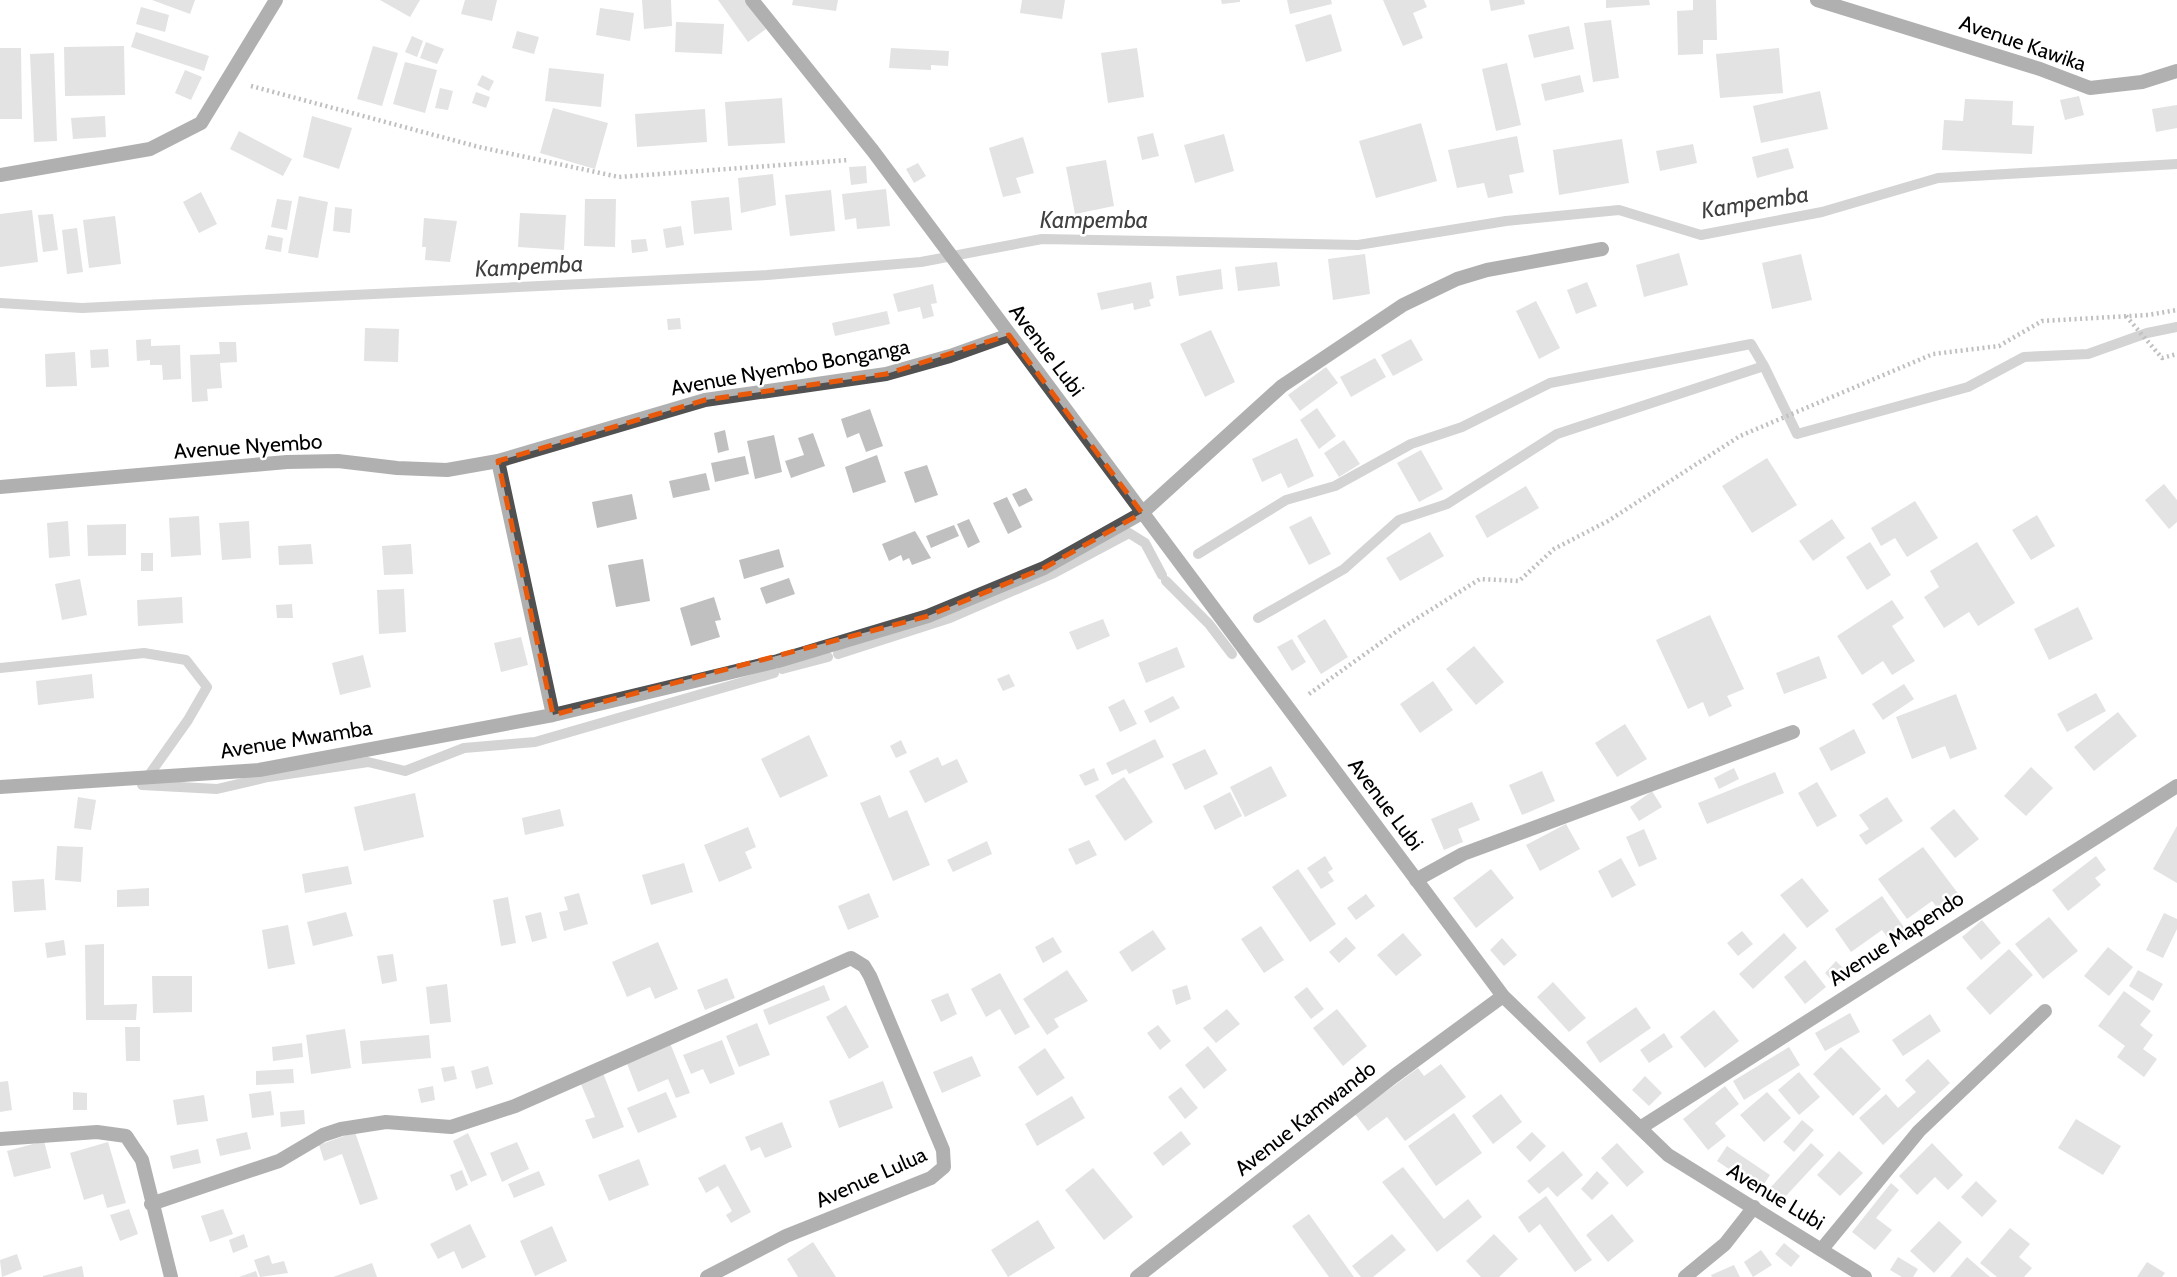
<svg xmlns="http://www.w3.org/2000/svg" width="2177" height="1277" viewBox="0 0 2177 1277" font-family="Cabin,sans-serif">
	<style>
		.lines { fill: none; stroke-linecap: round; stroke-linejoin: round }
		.stream { stroke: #9f9f9f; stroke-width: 10 }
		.building { fill: #c0c0c0 }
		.path { stroke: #737373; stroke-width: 4.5; stroke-dasharray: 2 3.5; stroke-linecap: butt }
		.minor { stroke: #515151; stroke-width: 14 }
		.marked { fill: none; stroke: #e8590c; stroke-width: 5; stroke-dasharray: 14 9; stroke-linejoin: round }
		.labels { text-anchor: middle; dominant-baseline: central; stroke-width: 5; stroke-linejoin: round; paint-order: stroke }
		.street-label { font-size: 21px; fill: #000; stroke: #fff }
		.water-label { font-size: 23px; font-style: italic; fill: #404040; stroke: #fff }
	</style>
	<rect width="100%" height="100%" fill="#fff"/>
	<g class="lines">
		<path class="stream" d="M0,303L82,308L767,275L921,262L1042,239L1358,245L1506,221L1619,210L1701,235L1822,212L1938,178L2177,164
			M1198,554L1286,500L1335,486L1411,444L1462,427L1550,383L1751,344L1764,366
			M1166,581L1209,624L1232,654
			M1258,618L1344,569L1399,520L1447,504L1557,434L1764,366L1797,434L1968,387L2024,357L2088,354L2147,333L2177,327
			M838,654L950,618L1052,574L1129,533L1145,543L1162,575
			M0,668L144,653L186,660L207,687L188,720L142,785L217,789L268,777L368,762L405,771L464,748L535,742L774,673
			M782,669L828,657"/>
	</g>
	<path class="building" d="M152,0H195L190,14Z
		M380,0H420L410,17Z
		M465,0H497L492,21L461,14Z
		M642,0H671L672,26L644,29Z
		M718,0H745L766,29L748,42Z
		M793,0H838L836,11L792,5Z
		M1022,0H1065L1062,19L1020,13Z
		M1221,0H1240V2L1222,4Z
		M1287,0H1331L1332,4L1290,14Z
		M1383,0H1424L1427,7L1413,13L1423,38L1403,46Z
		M1489,0H1524L1525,4L1491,11Z
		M1606,0H1649L1650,5L1606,8Z
		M1693,0H1716L1717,40H1703V54L1678,55L1677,11L1693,10Z
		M141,7L169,15L165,32L136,24Z
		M600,8L634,13L630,41L596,35Z
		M1331,14L1342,51L1306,62L1295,25Z
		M1611,20L1619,78L1593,82L1584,23Z
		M676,22L724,24L722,54L675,52Z
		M1569,26L1574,49L1534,58L1528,35Z
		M517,31L539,37L534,54L512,48Z
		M136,32L209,56L204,71L131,47Z
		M412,36L423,41L417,57L405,52Z
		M426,42L444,49L437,64L420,58Z
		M124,46L125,95L65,96L64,47Z
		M373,46L398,53L382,106L357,99Z
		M0,48H21L22,119H0Z
		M891,48L949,51L948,66L931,65V70L889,68Z
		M1137,48L1144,97L1108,103L1101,53Z
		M1779,48L1783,93L1720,98L1716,54Z
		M54,53L57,141L34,142L30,54Z
		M405,62L437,70L425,113L393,104Z
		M1507,63L1521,125L1496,131L1482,69Z
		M549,68L604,74L601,107L545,101Z
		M185,70L202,77L191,100L175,93Z
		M482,75L494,81L489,91L477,85Z
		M1580,75L1584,92L1545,101L1541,84Z
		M440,88L453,91L448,110L435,108Z
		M1820,91L1828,129L1761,143L1753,106Z
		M476,92L490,97L486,108L472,103Z
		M2079,96L2084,115L2065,120L2060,100Z
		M782,98L785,143L728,146L725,102Z
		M1965,99L2013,101L2012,125L2034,126L2032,154L1942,150L1944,120L1963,121Z
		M2177,105V128L2156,132L2152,109Z
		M553,108L608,123L595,169L540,153Z
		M705,109L707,142L637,147L635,114Z
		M105,116L106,137L73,139L71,118Z
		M312,116L352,128L339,169L303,157Z
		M1421,123L1437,181L1376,198L1359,141Z
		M239,131L292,159L283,176L230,149Z
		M1153,133L1159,156L1142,160L1137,137Z
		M1224,134L1234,171L1195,183L1184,145Z
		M1517,136L1524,172L1509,175L1513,193L1488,198L1484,183L1457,188L1448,150Z
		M1023,137L1034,173L1016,178L1021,193L1003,197L989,148Z
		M1622,139L1629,183L1559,195L1553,150Z
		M1693,144L1697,163L1660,171L1656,151Z
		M1788,148L1794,168L1757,178L1752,157Z
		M1106,160L1114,206L1075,214L1066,167Z
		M918,163L926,176L914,183L906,169Z
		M866,166L867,183L851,185L849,167Z
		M773,174L776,205L741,213L738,178Z
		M886,189L890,226L857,229L856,218L845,220L842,194Z
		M831,190L835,231L790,236L785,195Z
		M201,192L217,224L199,233L183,202Z
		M299,196L328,202L318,258L288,253Z
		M729,197L732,230L694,234L691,201Z
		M277,199L292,201L287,230L271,227Z
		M585,199H616L615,247L584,246Z
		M335,207L352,209L350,233L333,231Z
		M32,210L38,262L0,267V214Z
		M520,213L566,215L564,250L518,247Z
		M53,214L58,250L43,252L38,215Z
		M115,216L121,264L89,268L83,220Z
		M424,218L457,221L450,262L425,260L426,247H422Z
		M681,226L684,245L666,248L663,229Z
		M77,228L83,272L67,274L62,230Z
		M268,235L283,238L281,252L265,249Z
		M646,239L648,251L632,253L631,240Z
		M1679,253L1688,285L1644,297L1636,265Z
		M1365,254L1370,294L1333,300L1328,259Z
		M1801,254L1812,300L1772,309L1762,263Z
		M1277,262L1280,286L1238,291L1235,267Z
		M1221,269L1223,289L1179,296L1176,276Z
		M1151,282L1154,298L1149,300L1151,306L1134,310L1133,303L1101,310L1097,293Z
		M1587,282L1597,306L1576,314L1567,290Z
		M933,284L937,303L931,304L934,316L923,319L920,307L898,312L893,294Z
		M1536,301L1560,348L1539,359L1516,311Z
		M887,311L890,324L835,336L832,323Z
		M680,318L681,329L668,330L667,319Z
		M365,328L399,329L398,362L364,361Z
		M1211,330L1235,382L1205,397L1180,344Z
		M151,339V346L180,345L181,379L163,380L162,365H150V360L137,361L136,340Z
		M1411,339L1423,360L1393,376L1381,355Z
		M219,342H236L237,362L220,363L222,388L207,389L208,401L192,402L190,355L220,354Z
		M108,349L109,367L91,368L90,350Z
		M75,352L77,386L46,387L45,354Z
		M1375,358L1386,377L1351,397L1340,377Z
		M1326,367L1338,383L1300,411L1288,395Z
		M1317,408L1336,436L1319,449L1300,420Z
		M870,409L883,446L866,452L859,433L847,438L841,419Z
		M725,430L729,450L718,453L714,433Z
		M813,433L825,466L791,478L785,461L804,455L798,438Z
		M774,435L782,472L755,479L747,441Z
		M1297,438L1314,476L1288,488L1281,473L1262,482L1252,459Z
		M1344,440L1360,464L1339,477L1324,453Z
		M1421,450L1443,489L1419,502L1397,463Z
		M877,455L886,482L853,493L845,467Z
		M745,456L749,474L715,482L711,463Z
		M1767,458L1797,505L1752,533L1722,486Z
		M927,465L938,495L915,503L904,472Z
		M706,473L710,490L673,498L669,481Z
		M2164,484L2177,500V522L2169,529L2145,500Z
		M1526,486L1539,508L1487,538L1475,516Z
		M1026,488L1033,500L1019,507L1012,494Z
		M632,494L637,519L597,528L592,502Z
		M1007,497L1022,527L1008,534L993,503Z
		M1915,501L1938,538L1907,557L1895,538L1881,546L1871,528Z
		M2037,515L2055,546L2031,560L2012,530Z
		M199,516L201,555L171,557L169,518Z
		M1311,516L1331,554L1309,565L1289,527Z
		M969,519L980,542L968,548L957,524Z
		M1832,519L1845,538L1813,561L1799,541Z
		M68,521L70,556L49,558L47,523Z
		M249,521L251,558L222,560L219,523Z
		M126,524V555L88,556L87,525Z
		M954,525L959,536L931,548L926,536Z
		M915,531L931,558L912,565L909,558L903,561L901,555L889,561L882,544Z
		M1430,532L1444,556L1400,581L1386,558Z
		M1870,542L1891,575L1867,590L1846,557Z
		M1977,542L2015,603L1978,626L1969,612L1944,628L1924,597L1939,587L1930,571Z
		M311,544L313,564L279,565L278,546Z
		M411,544L413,574L384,575L382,546Z
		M779,549L784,567L744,579L739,560Z
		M141,553H153V571H141Z
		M643,559L650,601L616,607L608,565Z
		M789,578L795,594L766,604L760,588Z
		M80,579L87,615L62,620L55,584Z
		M404,589L406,632L379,634L377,590Z
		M182,597L183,623L138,626L137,600Z
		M714,597L721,620L715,621L720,637L691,646L680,608Z
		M1892,600L1904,618L1892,626L1915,661L1892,675L1883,661L1862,675L1837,636Z
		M292,604L293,618H277L276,605Z
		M2078,607L2093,639L2049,660L2034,629Z
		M1710,615L1744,689L1727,696L1732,706L1709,717L1703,702L1688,709L1656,640Z
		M1103,619L1110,636L1077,650L1069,632Z
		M1325,619L1348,657L1321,674L1297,636Z
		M521,637L528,665L501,672L494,643Z
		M1292,639L1306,662L1292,671L1277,647Z
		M1474,646L1504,682L1476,705L1446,669Z
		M1177,647L1185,667L1146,683L1138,663Z
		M363,655L371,687L340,695L332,663Z
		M1819,656L1827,678L1784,694L1776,673Z
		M92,674L94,698L38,705L36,681Z
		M1009,674L1015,686L1003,691L997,679Z
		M1433,681L1453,710L1420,733L1400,704Z
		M1904,684L1914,699L1883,720L1872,704Z
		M2096,693L2106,711L2067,732L2057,714Z
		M1956,694L1977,749L1950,759L1945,746L1912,759L1896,717Z
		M1173,696L1180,708L1150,723L1144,711Z
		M1124,699L1137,724L1120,732L1108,707Z
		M2118,712L2137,736L2094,771L2074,747Z
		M1625,724L1647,759L1617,777L1595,743Z
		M1854,729L1866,753L1831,771L1819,748Z
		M809,735L828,776L780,798L761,759Z
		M1155,739L1164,757L1129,774L1126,769L1112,775L1106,763Z
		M901,740L907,753L896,758L890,746Z
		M1205,749L1218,774L1185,790L1172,764Z
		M938,757L942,766L957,759L968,782L925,803L909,771Z
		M1271,766L1287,796L1245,817L1230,787Z
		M2031,767L2053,788L2026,816L2004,796Z
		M1094,768L1099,780L1085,786L1079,775Z
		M1734,768L1739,779L1719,789L1714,778Z
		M1542,771L1555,801L1522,815L1509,785Z
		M1775,772L1784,793L1707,824L1698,803Z
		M1124,777L1153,822L1125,841L1095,796Z
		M1817,782L1837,816L1817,827L1798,793Z
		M1652,791L1662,807L1639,821L1630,807Z
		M1230,792L1242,816L1215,830L1203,806Z
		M415,793L424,837L364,851L354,807Z
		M880,795L889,818L907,810L930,865L893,881L860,803Z
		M78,797L96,800L91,830L74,828Z
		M1887,797L1903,821L1866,845L1859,835L1869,829L1859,815Z
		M1472,802L1480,820L1458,829L1463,842L1444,850L1431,819Z
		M560,809L564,826L525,835L522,818Z
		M1954,809L1979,839L1955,858L1930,828Z
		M1566,824L1580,849L1540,871L1526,845Z
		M2177,826V883L2153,869Z
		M748,827L756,847L745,852L752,868L719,882L704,845Z
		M1644,829L1657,859L1639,867L1626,837Z
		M1089,840L1097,855L1076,865L1068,849Z
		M987,841L992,854L953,872L947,860Z
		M57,846L83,847L81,882L55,880Z
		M1923,847L1963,900L1943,915L1932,901L1907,919L1878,879Z
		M1325,856L1333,869L1328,872L1334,881L1321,889L1307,868Z
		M2096,856L2106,870L2095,878L2101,885L2068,911L2052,890Z
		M1621,858L1636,885L1612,898L1598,871Z
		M684,863L693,892L651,905L642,875Z
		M348,866L352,884L305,893L302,874Z
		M1298,869L1336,924L1310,942L1272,887Z
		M1491,869L1514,898L1476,928L1453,898Z
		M1802,878L1829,911L1807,928L1780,895Z
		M44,879L46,910L14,912L12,881Z
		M149,888V906L117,907V890Z
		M579,893L588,924L564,931L559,912L568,910L564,897Z
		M869,893L879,917L848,930L838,906Z
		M1366,894L1375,906L1356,920L1347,908Z
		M1882,896L1910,936L1895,947L1882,930L1851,952L1835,929Z
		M508,897L516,943L501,946L493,900Z
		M346,912L353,936L313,946L307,922Z
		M541,912L547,938L532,942L525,916Z
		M2164,913L2177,919V929L2163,958L2146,950Z
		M2049,917L2078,951L2043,979L2015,944Z
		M1982,920L2001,943L1981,960L1962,937Z
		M288,925L295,964L268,969L262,930Z
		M1261,926L1284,960L1264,973L1241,939Z
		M1153,930L1166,949L1132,972L1119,952Z
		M1742,931L1753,944L1738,956L1727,943Z
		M1403,933L1422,955L1396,976L1377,955Z
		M1784,933L1797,948L1753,989L1739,974Z
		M1053,937L1062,952L1043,963L1035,947Z
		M1346,937L1356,948L1339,963L1329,952Z
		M1502,938L1517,955L1504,966L1490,950Z
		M64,940L66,955L47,958L45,943Z
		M658,942L678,989L655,999L650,987L627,997L612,962Z
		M104,944V1005L137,1004L136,1020H86L85,945Z
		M2108,947L2133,967L2109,996L2084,976Z
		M2009,949L2033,975L1990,1015L1966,988Z
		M393,954L397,981L382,984L377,956Z
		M1805,960L1826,987L1805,1004L1784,977Z
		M1836,961L1849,974L1837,986L1825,973Z
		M1067,970L1088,1001L1054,1019L1059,1027L1047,1035L1023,999Z
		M2138,970L2163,984L2153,1001L2129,986Z
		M1000,973L1030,1027L1015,1035L1000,1009L986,1017L971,989Z
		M152,976H192V1012L153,1013Z
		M727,978L735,998L705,1010L697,990Z
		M1553,982L1586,1018L1569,1032L1537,997Z
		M447,984L451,1022L430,1024L426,987Z
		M824,985L830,1000L769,1025L763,1010Z
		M1187,985L1191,999L1176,1005L1172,990Z
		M1307,987L1324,1009L1311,1019L1294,997Z
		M2124,991L2151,1011L2140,1025L2153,1035L2143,1049L2157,1059L2144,1077L2117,1057L2125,1046L2098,1026Z
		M948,993L957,1014L941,1022L931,1000Z
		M846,1005L869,1047L849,1059L826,1017Z
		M1636,1007L1651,1028L1600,1063L1586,1042Z
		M1227,1009L1240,1024L1216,1043L1203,1028Z
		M1337,1009L1367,1046L1343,1066L1313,1028Z
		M1714,1010L1739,1041L1705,1068L1680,1037Z
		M1850,1013L1860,1032L1825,1051L1815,1033Z
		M1930,1014L1941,1031L1903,1056L1892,1040Z
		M757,1023L770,1055L739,1067L726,1036Z
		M1158,1025L1171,1041L1160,1050L1147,1033Z
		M125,1027H140V1061H126Z
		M345,1029L351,1068L311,1074L306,1035Z
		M1664,1033L1673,1047L1649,1063L1640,1050Z
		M429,1035L431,1058L362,1064L360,1041Z
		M722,1040L735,1074L710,1084L703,1069L691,1074L683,1055Z
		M302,1043L303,1057L273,1061L272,1047Z
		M670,1043L690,1093L676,1098L668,1079L638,1092L626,1061Z
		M1208,1046L1227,1070L1204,1089L1185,1065Z
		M1789,1047L1800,1065L1744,1100L1733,1081Z
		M1841,1047L1881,1089L1853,1116L1813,1074Z
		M1045,1048L1065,1078L1037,1096L1018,1067Z
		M972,1056L981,1076L942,1093L933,1072Z
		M1928,1059L1950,1083L1883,1145L1859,1118L1886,1094L1898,1108L1916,1092L1905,1080Z
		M1441,1064L1466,1097L1405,1141L1387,1117L1368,1131L1355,1114L1418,1068L1424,1076Z
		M454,1066L457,1079L444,1082L441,1068Z
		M488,1066L493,1084L476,1089L471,1071Z
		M293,1069L294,1083L256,1085V1071Z
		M1799,1072L1820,1097L1799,1115L1778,1090Z
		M603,1073L624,1127L593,1139L585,1120L595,1117L580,1082Z
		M1645,1076L1662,1093L1649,1106L1632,1090Z
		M8,1081L12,1110L0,1112V1082Z
		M883,1081L893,1108L839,1128L829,1101Z
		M433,1086L435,1100L421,1103L418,1089Z
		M1725,1086L1739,1104L1715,1123L1726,1136L1708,1150L1683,1119Z
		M1181,1087L1198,1108L1185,1119L1168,1097Z
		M271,1091L274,1115L252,1118L249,1094Z
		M73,1092L87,1093V1110H73Z
		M666,1092L677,1117L638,1133L627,1108Z
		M1767,1092L1791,1118L1764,1142L1740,1115Z
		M1501,1094L1522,1122L1493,1144L1472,1116Z
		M204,1095L208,1121L177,1125L173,1100Z
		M1072,1096L1085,1118L1037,1146L1025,1124Z
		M304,1110L305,1124L281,1127L280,1112Z
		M1454,1113L1482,1153L1436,1186L1408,1146Z
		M2076,1119L2121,1146L2103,1175L2058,1148Z
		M1802,1120L1814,1130L1794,1152L1783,1142Z
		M782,1122L792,1147L765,1158L760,1147L751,1151L745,1137Z
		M1181,1131L1191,1144L1163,1166L1153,1153Z
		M247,1132L251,1149L220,1156L216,1139Z
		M355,1132L378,1199L360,1205L342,1154L324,1161L319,1145Z
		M1532,1132L1546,1146L1530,1162L1516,1147Z
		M468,1133L487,1175L471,1182L453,1141Z
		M44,1141L51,1168L14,1177L7,1151Z
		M108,1142L126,1203L107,1208L103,1194L84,1200L70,1153Z
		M517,1142L529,1169L502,1182L490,1153Z
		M1617,1143L1644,1172L1627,1187L1601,1158Z
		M1811,1143L1824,1155L1784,1198L1771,1187Z
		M1932,1143L1963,1175L1948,1190L1935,1177L1917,1195L1899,1176Z
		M1727,1146L1770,1175L1760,1190L1717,1161Z
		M198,1149L201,1163L173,1169L170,1156Z
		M1563,1151L1583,1175L1557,1197L1548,1187L1539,1194L1527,1181Z
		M1839,1151L1863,1173L1840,1196L1817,1175Z
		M639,1159L649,1185L609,1201L598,1175Z
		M725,1164L751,1212L731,1223L726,1215L732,1211L718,1186L706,1193L698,1178Z
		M1403,1167L1444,1219L1468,1199L1482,1217L1437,1252L1382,1182Z
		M1093,1168L1133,1217L1104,1240L1065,1190Z
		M462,1170L468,1185L456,1191L450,1175Z
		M539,1171L545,1185L514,1198L508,1184Z
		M1597,1171L1609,1183L1592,1200L1581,1189Z
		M1976,1181L1997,1201L1982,1217L1961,1197Z
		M1891,1183L1899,1190L1876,1218L1892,1230L1875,1250L1852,1232Z
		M1546,1196L1592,1260L1575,1272L1540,1224L1529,1233L1518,1217Z
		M129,1209L138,1234L120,1241L110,1215Z
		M223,1209L233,1234L210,1242L201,1216Z
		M1309,1214L1354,1277H1329L1292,1226Z
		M1612,1214L1634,1241L1608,1262L1586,1235Z
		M1038,1220L1055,1248L1008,1277L991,1250Z
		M1939,1221L1962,1242L1934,1273L1910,1251Z
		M470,1224L486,1257L462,1269L454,1251L438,1259L430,1244Z
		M552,1226L567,1261L535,1276L520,1241Z
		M2010,1228L2030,1244L2019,1257L2032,1268L2024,1277H1997L1980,1263Z
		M244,1234L248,1247L233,1253L229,1240Z
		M1392,1234L1406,1250L1373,1277H1361L1352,1266Z
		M1494,1234L1518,1259L1499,1277H1481L1466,1261Z
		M813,1242L836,1277H798L787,1259Z
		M1784,1243L1800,1256L1791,1267L1775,1254Z
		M1761,1250L1772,1265L1753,1277L1744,1262Z
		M17,1254L22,1269L2,1277L0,1260Z
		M269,1255L272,1264L284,1261L288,1273L260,1277L254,1260Z
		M1898,1257L1918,1269L1913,1277H1902L1890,1270Z
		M1967,1257L1990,1277H1950Z
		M2147,1262L2165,1273L2162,1277H2137Z
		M372,1263L377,1277H333Z
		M1734,1265L1740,1277H1712L1711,1275Z
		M82,1266L84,1277H43V1276Z
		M256,1271L258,1277H239Z"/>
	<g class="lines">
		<path class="path" d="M251,86L479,147L619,177L849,160
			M2126,316L2162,358L2177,354
			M1309,694L1400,629L1480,579L1519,581L1554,549L1608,521L1740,436L1933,354L1999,346L2042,321L2148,315L2177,310"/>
		<path class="minor" d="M752,0L873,151L1503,996L1668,1155L1865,1277
			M1817,0L2040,69L2090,88L2142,82L2177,71
			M0,175L150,149L201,123L276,0
			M498,461L553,715
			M0,487L287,462L338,461L397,468L447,470L498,461L705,400L886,374L950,356L1009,335
			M0,787L259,770L553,715L778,661L928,616L1044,568L1142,513L1282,386L1403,305L1457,279L1487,270L1602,249
			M1416,880L1463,854L1793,732
			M1640,1128L2177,786
			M0,1139L97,1132L126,1136L142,1160L171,1277
			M151,1204L279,1161L323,1135L341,1129L386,1122L451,1127L515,1106L851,958L864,966L870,976L943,1150L944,1167L931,1178L786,1236L707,1277
			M1822,1249L1919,1131L2045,1011
			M1137,1277L1394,1076L1503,996
			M1685,1277L1725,1244L1754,1207"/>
	</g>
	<path d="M0 0H2177V1277H0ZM1009,335L1142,513L1044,568L928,616L553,715L498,461L705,400L886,374Z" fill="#fff" fill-opacity=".55" fill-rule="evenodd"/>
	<path class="marked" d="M1009,335L1142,513L1044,568L928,616L553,715L498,461L705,400L886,374Z"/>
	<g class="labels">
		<g class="street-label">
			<text transform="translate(2023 43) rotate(19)">Avenue Kawika</text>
			<text transform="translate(1047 350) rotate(53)">Avenue Lubi</text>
			<text transform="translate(790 367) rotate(-10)">Avenue Nyembo Bonganga</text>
			<text transform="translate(248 446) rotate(-4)">Avenue Nyembo</text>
			<text transform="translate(296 739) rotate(-9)">Avenue Mwamba</text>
			<text transform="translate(1386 804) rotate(53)">Avenue Lubi</text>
			<text transform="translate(1896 938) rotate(-33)">Avenue Mapendo</text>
			<text transform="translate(1305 1118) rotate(-38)">Avenue Kamwando</text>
			<text transform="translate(871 1177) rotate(-24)">Avenue Lulua</text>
			<text transform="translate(1776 1196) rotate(31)">Avenue Lubi</text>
		</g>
		<g class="water-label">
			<text transform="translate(1755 202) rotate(-9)">Kampemba</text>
			<text x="1094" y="220">Kampemba</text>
			<text transform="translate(529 266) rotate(-3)">Kampemba</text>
		</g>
	</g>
</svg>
